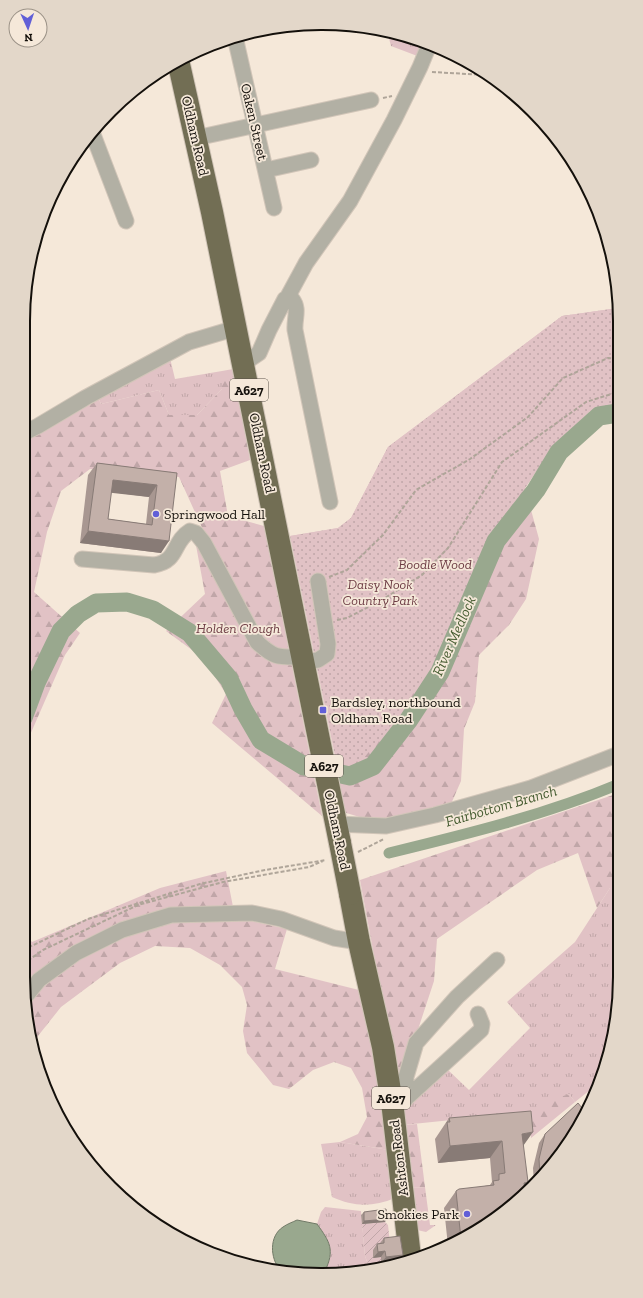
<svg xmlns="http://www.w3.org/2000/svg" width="643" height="1298" viewBox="0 0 643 1298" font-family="'Zilla Slab',serif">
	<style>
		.grass { fill: url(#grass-tufts) }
		.forest { fill: url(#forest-firs) }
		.park { fill: url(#park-dots) }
		.garden { fill: url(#garden-furrows) }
		.water { fill: #99a88e; stroke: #717a67 }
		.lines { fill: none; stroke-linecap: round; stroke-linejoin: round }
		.canal { stroke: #99a88e; stroke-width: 11 }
		.river { stroke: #99a88e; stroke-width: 19 }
		.minor-casing { stroke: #d1c5b8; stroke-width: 17 }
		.highway-casing { stroke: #d1c5b8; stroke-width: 24 }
		.path { stroke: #afa599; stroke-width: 2; stroke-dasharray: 4 2; stroke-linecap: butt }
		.minor { stroke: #b2b0a4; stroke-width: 15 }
		.highway { stroke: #726e54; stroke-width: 22 }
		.highway-bridge-casing { stroke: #d1c5b8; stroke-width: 24; stroke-linecap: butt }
		.highway-bridge { stroke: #726e54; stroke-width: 22 }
		.wall { fill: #a89791; fill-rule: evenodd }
		.shaded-wall { fill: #887b76 }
		.building { fill: #c3b0a9; stroke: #887b76; fill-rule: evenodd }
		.poi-dot { fill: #615fd7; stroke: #f5e8d9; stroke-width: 1.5 }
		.labels { text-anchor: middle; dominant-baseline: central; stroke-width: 3.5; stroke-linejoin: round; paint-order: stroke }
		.shield { fill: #f5e8d9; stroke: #585149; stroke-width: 1 }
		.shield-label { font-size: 13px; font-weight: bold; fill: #14100b }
		.street-label { font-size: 14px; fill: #14100b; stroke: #f5e8d9 }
		.poi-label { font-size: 14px; fill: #14100b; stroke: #f5e8d9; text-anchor: start }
		.park-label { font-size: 14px; font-style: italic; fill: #6e3d45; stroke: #f5e8d9 }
		.water-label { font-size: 15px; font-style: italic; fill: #465c31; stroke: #f5e8d9 }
		.rim { fill: none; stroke: #14100b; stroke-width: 2 }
	</style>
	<defs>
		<pattern id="grass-tufts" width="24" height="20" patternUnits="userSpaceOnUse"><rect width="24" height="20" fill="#e1c2c5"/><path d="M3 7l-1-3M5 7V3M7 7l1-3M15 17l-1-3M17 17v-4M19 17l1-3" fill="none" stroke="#c0a6a8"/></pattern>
		<pattern id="forest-firs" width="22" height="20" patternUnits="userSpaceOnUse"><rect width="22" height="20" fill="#e1c2c5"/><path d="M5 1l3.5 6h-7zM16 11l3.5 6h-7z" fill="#c0a6a8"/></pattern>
		<pattern id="park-dots" width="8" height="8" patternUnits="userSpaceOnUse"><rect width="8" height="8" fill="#e1c2c5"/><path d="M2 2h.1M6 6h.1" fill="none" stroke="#c0a6a8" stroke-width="1.8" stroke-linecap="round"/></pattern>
		<pattern id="garden-furrows" width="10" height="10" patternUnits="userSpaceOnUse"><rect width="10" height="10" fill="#e1c2c5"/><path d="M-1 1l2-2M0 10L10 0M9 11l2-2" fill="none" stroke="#c0a6a8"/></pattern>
	</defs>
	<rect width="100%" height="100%" fill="#f5e8d9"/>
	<path class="grass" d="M387,31L399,33L427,44L420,57L391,46Z
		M170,358L175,379L222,371V389L197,415H169L159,390L101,404L97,395Z
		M610,888H619V996L610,1054L595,1094L590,1090L575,1102L569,1094L529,1112L403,1125L402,1109L447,1069L469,1090L530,1028L507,1002L575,942Z
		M340,1142L389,1150L395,1198C373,1207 354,1207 332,1197L321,1144Z
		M425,1187L430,1225H436L426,1232L417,1230L411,1188Z
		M325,1207L361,1211L365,1256L370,1270L360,1272L325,1271C335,1250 330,1242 317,1224L321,1212Z"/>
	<path class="forest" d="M618,308V406L590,411L551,449L525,488L539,539L526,599L509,625L479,655L475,702L464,729L461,781L451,804L373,821L343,812L336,761L333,664L290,536L338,528L351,518L388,447L562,316Z
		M233,369L250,460L220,471L228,516L264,526L322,816L212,723L226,694L203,658L166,631L205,594L195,540L204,532L179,477L90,469L61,491L47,532L34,592L80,633L65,655L23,751L24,437L97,395L101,404L159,390L169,415H197L222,389V371Z
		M619,793V888H610L597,908L578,853L537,870L437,939L434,981L403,1075L397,1079L360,880Z
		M226,871L235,917L287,929L275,969L359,990L382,1087L389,1150L340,1142L358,1134L367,1117L362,1088L351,1068L334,1062L313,1070L289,1089L273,1085L247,1053L243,1031L247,1005L242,987L220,965L190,948L155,946L120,963L61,1007L34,1041L23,976V931L32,942L160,888Z
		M569,1094L575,1102L531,1138L529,1112L540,1104Z
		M417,1124L425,1187L411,1188L403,1125Z"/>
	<path class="park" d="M618,308V406L590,411L551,449L525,488L493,530L439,647L405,708L363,759L336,761L290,536L338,528L351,518L388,447L562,316Z"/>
	<path class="garden" d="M385,1222L388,1225L390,1243L373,1250V1258L381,1257V1262H390V1263L370,1270L365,1256L362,1224Z"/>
	<path class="water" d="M297,1220L317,1224C330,1242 335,1250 325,1271L280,1270C270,1258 269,1236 283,1227C287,1224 293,1222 297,1220Z"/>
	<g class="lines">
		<path class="canal" d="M389,853C467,834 545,815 619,784"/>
		<path class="river" d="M23,718L36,683L61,631L78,614L96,603L127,602L153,610L190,633L229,679L243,709L261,740L304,766L350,776L373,766L408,721L440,672L496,541L536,490L559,452L599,416L618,413"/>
		<g class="minor-casing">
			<path id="minor" d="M235,37L274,208
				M92,132L126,221
				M196,138L371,100
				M266,170L311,160
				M287,298L306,263L350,201L394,120L420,67L429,45
				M243,364L259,353L269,330L285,299L287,298L292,299C300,309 294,319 295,330L330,502
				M24,433L38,426L85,398L189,342L236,328
				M82,559L154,565C179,561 172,542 190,531L196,533L204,543L257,642C275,659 279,657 303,657
				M304,662L318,660L327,654L328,644L318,581
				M336,824L386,826L435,815L531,788L619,754
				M26,996L39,980L76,953L122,930L171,915L252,913L281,919L334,938L359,942
				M406,1099V1077L416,1043L457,997L497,960
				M401,1103L481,1030L482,1024L478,1014"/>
		</g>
		<g class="highway-casing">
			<path id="highway" d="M178,60L212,212L340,843
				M350,894L359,942L383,1047L393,1110L410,1257"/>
		</g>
		<path class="path" d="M432,72L485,75
			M383,98L392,96
			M329,577L347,570L383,535L416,490L470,459L528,417L563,378L608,358L618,359
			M337,620L347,618L380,601L422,575L448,548L502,462L586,402L618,392
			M452,825L472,820L496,812
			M358,852L384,839
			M23,950L88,919L200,884L265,870L326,860
			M23,964L43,950L138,905L223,882L309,867L323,861"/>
		<use href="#minor" class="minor"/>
		<use href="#highway" class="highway"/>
		<g class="highway-bridge-casing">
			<path id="highway-bridge" d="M340,843L350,894"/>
		</g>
		<use href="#highway-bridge" class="highway-bridge"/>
	</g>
	<path class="wall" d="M97,463L177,473L161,553L80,543L88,475ZM111,492L149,497L146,524L108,519Z
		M586,1113L534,1185L533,1168L539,1143L545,1134Z
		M449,1118L523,1146L525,1193L453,1244L448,1246L444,1208L456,1191L490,1185L492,1182L490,1158L438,1163L435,1139Z
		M364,1212L385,1222L362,1224L361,1215Z
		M384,1238L399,1261L381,1263V1257L373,1258V1250L377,1244L380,1243Z"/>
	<path class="shaded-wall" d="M113,480L157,485L149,497L104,492Z
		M88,531L169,541L161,553L80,543Z
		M533,1132L521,1149L522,1134Z
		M502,1141L490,1158L438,1163L450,1146Z
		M528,1182L516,1199L524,1183Z
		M387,1219L385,1222L362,1224L364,1221Z
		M385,1251L381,1257L373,1258L378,1252Z
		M403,1255L399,1261L381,1263L386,1257Z"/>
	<path class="building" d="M97,463L177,473L169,541L88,531ZM113,480L157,485L152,525L108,519Z
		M578,1103L586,1113L540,1177L539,1159L545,1134Z
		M531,1111L533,1132L522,1134L528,1182L524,1183L525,1193L461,1239L456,1191L459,1189L494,1185L493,1181L499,1180V1174L505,1173L502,1141L450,1146L447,1122H450L449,1118Z
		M386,1209L387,1219L364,1221V1212Z
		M400,1236L403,1255L386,1257L385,1251L378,1252L377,1244L384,1243V1238Z"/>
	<g class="poi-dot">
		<circle cx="156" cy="514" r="4"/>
		<rect x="319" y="706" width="8" height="8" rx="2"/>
		<circle cx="467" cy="1214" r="4"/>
	</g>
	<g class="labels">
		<g class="shield">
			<rect x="230" y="379" width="38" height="22" rx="3"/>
			<rect x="305" y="755" width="38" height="22" rx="3"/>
			<rect x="372" y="1087" width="38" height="22" rx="3"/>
		</g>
		<g class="shield-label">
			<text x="249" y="390">A627</text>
			<text x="324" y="766">A627</text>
			<text x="391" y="1098">A627</text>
		</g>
		<g class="street-label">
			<text transform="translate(254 122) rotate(77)">Oaken Street</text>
			<text transform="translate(195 136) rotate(77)">Oldham Road</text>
			<text transform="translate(262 453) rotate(78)">Oldham Road</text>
			<text transform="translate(337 830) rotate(78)">Oldham Road</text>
			<text transform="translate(399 1158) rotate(-97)">Ashton Road</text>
		</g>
		<g class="poi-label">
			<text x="164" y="514">Springwood Hall</text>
			<text x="331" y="702">Bardsley, northbound<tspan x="331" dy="16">Oldham Road</tspan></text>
			<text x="459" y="1214" text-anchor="end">Smokies Park</text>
		</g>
		<g class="park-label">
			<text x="435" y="564">Boodle Wood</text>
			<text x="380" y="584">Daisy Nook<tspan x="380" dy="16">Country Park</tspan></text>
			<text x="238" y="628">Holden Clough</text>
		</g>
		<g class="water-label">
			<text transform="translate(454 636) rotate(-66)">River Medlock</text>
			<text transform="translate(501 806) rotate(-16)">Fairbottom Branch</text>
		</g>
	</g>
	<path d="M0 0H643V1298H0ZM321 30H322A291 291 0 0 1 613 321V977A291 291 0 0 1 322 1268H321A291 291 0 0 1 30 977V321A291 291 0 0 1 321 30Z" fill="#e3d7c9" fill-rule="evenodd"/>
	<path class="rim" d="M321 30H322A291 291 0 0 1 613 321V977A291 291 0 0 1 322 1268H321A291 291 0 0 1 30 977V321A291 291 0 0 1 321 30Z"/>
	<g transform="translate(28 28) rotate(177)"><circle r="19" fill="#f5e8d9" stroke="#9b9287"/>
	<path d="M0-3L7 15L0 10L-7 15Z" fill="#615fd7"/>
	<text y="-6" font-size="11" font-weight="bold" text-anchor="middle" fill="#14100b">N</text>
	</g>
</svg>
